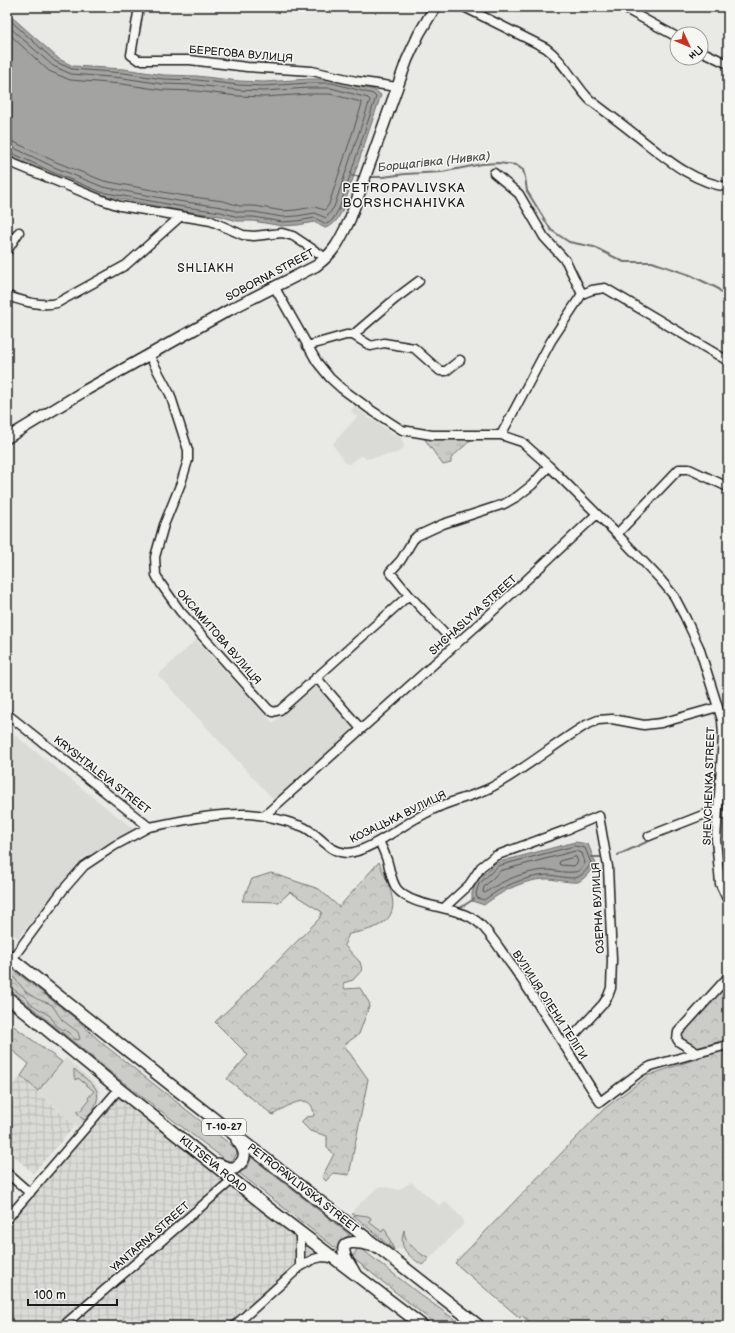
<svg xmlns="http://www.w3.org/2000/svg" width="735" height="1333" viewBox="0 0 735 1333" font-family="'Balsamiq Sans',sans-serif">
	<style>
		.built { fill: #dadad6 }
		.industrial { fill: url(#industrial-grid) }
		.grass { fill: url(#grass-tufts); stroke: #747472 }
		.forest { fill: url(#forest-crowns); stroke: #747472 }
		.wetland { fill: url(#wetland-marsh); stroke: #747472 }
		.water { fill: #a3a3a1; stroke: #6d6d6c }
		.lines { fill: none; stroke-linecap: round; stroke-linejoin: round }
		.shore { stroke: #525251; stroke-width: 1 }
		.stream { stroke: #6d6d6c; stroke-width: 2 }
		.minor-casing { stroke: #1c1c1c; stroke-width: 11 }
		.major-casing { stroke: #1c1c1c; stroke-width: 13 }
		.highway-casing { stroke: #1c1c1c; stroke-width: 14 }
		.minor { stroke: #f6f6f2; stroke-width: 8 }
		.major { stroke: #f6f6f2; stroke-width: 10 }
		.highway { stroke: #f6f6f2; stroke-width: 11 }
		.labels { text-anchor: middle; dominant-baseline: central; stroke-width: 3; stroke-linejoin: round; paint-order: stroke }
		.shield { fill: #f6f6f2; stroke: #5d5d5c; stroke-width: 1 }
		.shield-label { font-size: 10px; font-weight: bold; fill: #1c1c1c }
		.street-label { font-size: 11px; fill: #1c1c1c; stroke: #f6f6f2 }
		.water-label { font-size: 12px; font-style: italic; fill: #525251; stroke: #f6f6f2 }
		.neighbourhood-label { font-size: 12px; letter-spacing: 1px; fill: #1c1c1c; stroke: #f6f6f2 }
		.quarter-label { font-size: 13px; letter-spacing: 1px; fill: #1c1c1c; stroke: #f6f6f2 }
	</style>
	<defs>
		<pattern id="industrial-grid" width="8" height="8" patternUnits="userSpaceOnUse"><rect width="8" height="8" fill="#dadad6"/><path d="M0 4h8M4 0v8" fill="none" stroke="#babab7"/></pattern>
		<pattern id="grass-tufts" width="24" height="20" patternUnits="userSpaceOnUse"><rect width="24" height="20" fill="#cbcbc7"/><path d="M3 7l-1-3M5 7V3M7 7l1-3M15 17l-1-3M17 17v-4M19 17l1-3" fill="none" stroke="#aeaeaa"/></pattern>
		<pattern id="forest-crowns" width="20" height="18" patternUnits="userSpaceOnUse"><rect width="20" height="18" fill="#cbcbc7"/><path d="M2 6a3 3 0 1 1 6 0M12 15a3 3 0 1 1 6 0" fill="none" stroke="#aeaeaa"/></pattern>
		<pattern id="wetland-marsh" width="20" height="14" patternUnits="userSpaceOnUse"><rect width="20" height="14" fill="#cbcbc7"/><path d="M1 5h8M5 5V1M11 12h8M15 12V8" fill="none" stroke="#aeaeaa"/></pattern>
	</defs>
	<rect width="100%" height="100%" fill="#e9e9e5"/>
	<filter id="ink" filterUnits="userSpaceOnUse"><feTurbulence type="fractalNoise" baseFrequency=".025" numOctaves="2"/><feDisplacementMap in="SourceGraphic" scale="8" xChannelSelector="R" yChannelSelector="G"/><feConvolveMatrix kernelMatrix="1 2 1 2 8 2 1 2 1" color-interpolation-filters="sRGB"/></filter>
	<g filter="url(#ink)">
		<path class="built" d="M355,406L369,418L402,439L404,445L403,449L397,453L366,459L361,455L350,464L346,463L333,445L335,441L357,417L351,411Z
			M196,640L273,723L316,684L354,727L275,801L158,675Z
			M7,729L132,828V832L82,859L18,938L7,929Z
			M66,1058L95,1083L98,1087L100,1092L99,1101L95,1113L89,1121L84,1120L77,1128L38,1091Z
			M411,1182L440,1206L445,1201L463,1219V1225L429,1259L410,1245L404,1234L402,1236V1241L404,1248L394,1250L352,1214L354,1209L377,1188L382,1186L399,1190Z"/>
		<path class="industrial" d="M21,1076L75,1126L33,1173L7,1150V1110L15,1098L7,1091Z
			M119,1089L333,1258L314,1259L234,1326H7V1219Z"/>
		<path class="grass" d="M471,437V440L451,458V463L443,465L424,438Z
			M7,965L76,1019L103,1044L236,1149L237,1153L233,1160L230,1161H227L120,1080L7,987Z
			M74,1069C80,1074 88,1080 94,1086C103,1097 93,1113 84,1120L79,1116L77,1111L78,1110L80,1111L89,1100L88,1098L94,1091L78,1078L76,1080L74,1076Z
			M251,1157L350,1235C343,1238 340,1243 338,1250L239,1173C246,1170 250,1165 251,1157Z
			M352,1214L368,1216L371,1218L369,1222L382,1232L384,1229L386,1231L394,1250Z
			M404,1230C404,1243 419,1253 429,1259L422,1265C408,1255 398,1249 404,1230Z
			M358,1248L363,1250L422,1296L464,1326H438L354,1259L352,1257Z"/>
		<path class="forest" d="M379,862C383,873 390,885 392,897C398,925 370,930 349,934L344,945L360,962L362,970L353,980L343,983L345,989L360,988L370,1004L359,1034L344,1045L368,1079L349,1175L333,1173L326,1181L322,1177L334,1154L327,1148V1136L310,1131L301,1122L306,1117L314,1116C313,1088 285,1107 273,1115L227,1079L248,1055L215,1022L247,992L319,919L322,912L290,892L279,902L242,901L252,879L271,873L319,889L339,907Z
			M7,969L26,992L37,999L48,1003L52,1005L62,1020L78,1032L80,1039L77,1040L74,1039L69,1033L57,1026L50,1016L31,1004L25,997L7,985Z
			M728,978V1039L696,1048L678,1039L681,1033Z
			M7,1021L62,1062L38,1091L21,1076L29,1064L7,1046Z
			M728,1048V1326H543L538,1322L535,1326L521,1315L520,1318L455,1263L605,1108L649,1075Z"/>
		<path class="wetland" d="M728,789V818L720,821L721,790Z"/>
		<path class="water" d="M7,16L13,18L59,59L73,66L124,69L164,75L197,76L239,81L264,82L308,79H332L375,90L381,95L342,211C337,220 335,225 325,228L314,222L298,225L282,226L253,221H237L220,216L177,210L100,195L50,175L7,155Z
			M575,842L588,844L596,864C591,870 585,879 578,882C573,883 556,880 550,879C526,878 502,891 484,905L472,901V893L476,882L495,863Z"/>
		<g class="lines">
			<path class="shore" d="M7,20L12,22L56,62L72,69L124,73L163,79L197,80L238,85L264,86L308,83H332L373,94L376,97L339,209C335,215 333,222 326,224L315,218L297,221L282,222L254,217H238L221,212L178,206L101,192L52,172L10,152L7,151
				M7,25L53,66L71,74L123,78L163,84L197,85L238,90L264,91L308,88H331L368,98L370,100L334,207L326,218L315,213L297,216L282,217L254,212H239L222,207L178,201L103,187L54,167L12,147L7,146
				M7,32L49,71L70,80L122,84L162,90L196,91L238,96L264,97L309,94H330L361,102L362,104L329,204L325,210L314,207L296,210L283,211L255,206H240L223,201L179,195L104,181L56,162L14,142L7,140
				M575,846L585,848L591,863C588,869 584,874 578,877C571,880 555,875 547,875C523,877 503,886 484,900L477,898L476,893L479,884L498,866Z
				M576,851L582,853L585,863C583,867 579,872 574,872C566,873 557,871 549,870C528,870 502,880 485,893L483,892L484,887L500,871Z
				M576,857L578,862L574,866L560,865L559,864L560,861Z"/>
			<path class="stream" d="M352,176H362
				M368,177H383L405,174L442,172L482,164L498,163L516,165L523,170L525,177L527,191L551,230L569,242L594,247L624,262H652L690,275L717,288L728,299
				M727,809H728
				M618,855L664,834
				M591,857H600
				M460,908L474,899"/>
			<g class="minor-casing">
				<path id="minor" d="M139,7L131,55L138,60H190L247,67L312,71L356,81L397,87
					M464,7L546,48C565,62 574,84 590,100C606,112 622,124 637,136C664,157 693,183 728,187
					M622,7L677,37
					M701,51L728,64
					M7,161L102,200L120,206L211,221L243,235L254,236L282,233L293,236L326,258
					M494,173L519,194L544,237L566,261L582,294
					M7,251L19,232
					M275,288L317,362L330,378L341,388L371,410L402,430L432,435H501L522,442L549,466L617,534L660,579L674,596L685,617L699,647L722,720L723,737L716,839L720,884L728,901
					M7,296C23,301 41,307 57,303L126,265L181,216
					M353,335L371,346L384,343L414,348L440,371H446L460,360
					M307,346L346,335H353L395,299L419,281
					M149,355L170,394L188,450V460L181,483L164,525L155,557L156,575L161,584L180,611L268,709L273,712L280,710L409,595
					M501,435L551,341L582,294L592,290L605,288L728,361
					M617,534L679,469H689L728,487
					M456,645L409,595L390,572L401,560L413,540L417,536L443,524L504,504L518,496L532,485L549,466
					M316,677L361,729
					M7,714L149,827C181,821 215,813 248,814C264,815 286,821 301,826C319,832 326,852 347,853C366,853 400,827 417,818C425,814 433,809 441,806C457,799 474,796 490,788C524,770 553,745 586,725L598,720L612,719L644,725L661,723L718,707
					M264,816L491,613L597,514
					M649,836L718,809
					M379,841C382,847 385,854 387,860C390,869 391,881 397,889C415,910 459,904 480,924C493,936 502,953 513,967C544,1011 571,1057 600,1102L640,1072L651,1066L697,1053L728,1045
					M445,907L469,885L481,867L495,856L566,830L599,816L608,867L612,960L611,988L608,996L603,1004L564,1046
					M12,959L63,890L84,866L114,846L149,827
					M697,1053L679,1042L677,1039L678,1032L728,977
					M7,1173L30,1193
					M7,1219L119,1089
					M300,1233V1267
					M63,1326L233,1179
					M234,1326L300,1267L314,1259L322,1257L333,1258"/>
			</g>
			<g class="major-casing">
				<path id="major" d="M7,438L86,390L231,309L316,266C335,252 340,240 350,219L407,60L419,34L435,7"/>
			</g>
			<g class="highway-casing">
				<path id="highway" d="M7,955L195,1104L479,1326
					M7,997L119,1089L267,1207L423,1326
					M218,1164L228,1168H235C248,1159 246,1151 237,1140
					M354,1272C351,1266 345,1259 344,1252C341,1236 368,1245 375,1246"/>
			</g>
			<use href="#minor" class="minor"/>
			<use href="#major" class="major"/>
			<use href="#highway" class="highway"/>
		</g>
	</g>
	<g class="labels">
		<rect class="shield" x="202" y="1119" width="44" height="16" rx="3"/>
		<g class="shield-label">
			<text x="224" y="1127">Т-10-27</text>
		</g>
		<g class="street-label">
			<text transform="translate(241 54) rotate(5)">БЕРЕГОВА ВУЛИЦЯ</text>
			<text transform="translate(270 275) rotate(-28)">SOBORNA STREET</text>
			<text transform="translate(473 615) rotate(-42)">SHCHASLYVA STREET</text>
			<text transform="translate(219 637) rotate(49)">ОКСАМИТОВА ВУЛИЦЯ</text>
			<text transform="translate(102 775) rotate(38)">KRYSHTALEVA STREET</text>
			<text transform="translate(709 786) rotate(-88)">SHEVCHENKA STREET</text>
			<text transform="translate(398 817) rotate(-26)">КОЗАЦЬКА ВУЛИЦЯ</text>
			<text transform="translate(598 908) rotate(-93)">ОЗЕРНА ВУЛИЦЯ</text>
			<text transform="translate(550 1005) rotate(57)">ВУЛИЦЯ ОЛЕНИ ТЕЛІГИ</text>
			<text transform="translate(213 1164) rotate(39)">KILTSEVA ROAD</text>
			<text transform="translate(303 1188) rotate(38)">PETROPAVLIVSKA STREET</text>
			<text transform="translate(150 1237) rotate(-41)">YANTARNA STREET</text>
		</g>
		<g class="water-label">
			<text transform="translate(434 162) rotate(-6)">Борщагівка (Нивка)</text>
		</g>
		<g class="neighbourhood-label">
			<text x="206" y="268">SHLIAKH</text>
		</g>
		<g class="quarter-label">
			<text x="404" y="188">PETROPAVLIVSKA<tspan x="404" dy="15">BORSHCHAHIVKA</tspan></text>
		</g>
	</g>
	<rect width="735" height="1333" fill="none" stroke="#f6f6f2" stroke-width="24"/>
	<rect x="12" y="12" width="711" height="1309" fill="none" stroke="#1c1c1c" stroke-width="1.5" filter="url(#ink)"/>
	<g transform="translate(689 46) rotate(134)"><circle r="19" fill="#f6f6f2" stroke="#9f9f9c"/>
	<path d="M0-3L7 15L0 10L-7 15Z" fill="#c8321e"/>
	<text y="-6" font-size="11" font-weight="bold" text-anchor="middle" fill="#1c1c1c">Пн</text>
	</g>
	<path d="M28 1299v6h89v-6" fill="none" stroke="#1c1c1c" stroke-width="2"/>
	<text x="34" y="1299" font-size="12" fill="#1c1c1c" stroke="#f6f6f2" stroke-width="3" paint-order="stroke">100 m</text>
</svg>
